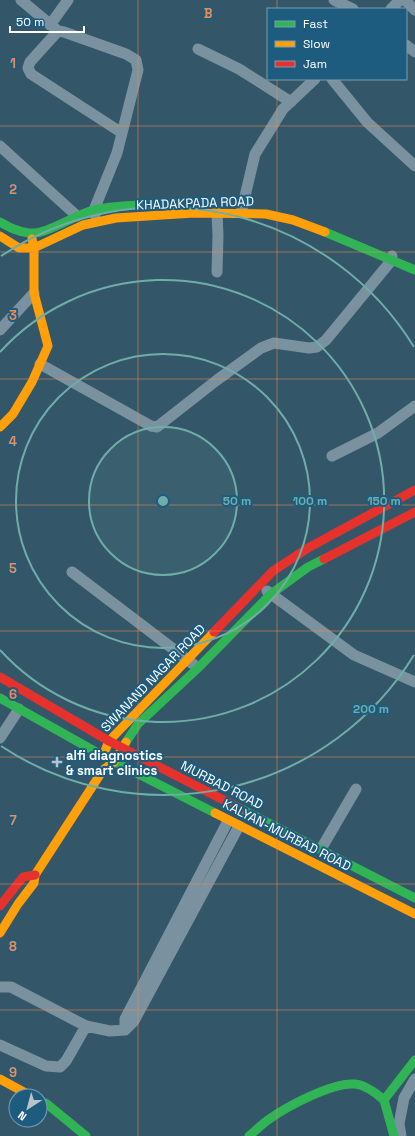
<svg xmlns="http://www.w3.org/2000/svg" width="415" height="1136" viewBox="0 0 415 1136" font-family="'Space Grotesk',sans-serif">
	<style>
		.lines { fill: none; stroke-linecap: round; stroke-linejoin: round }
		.street { stroke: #7a929f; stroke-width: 11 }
		.fast { stroke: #30b455; stroke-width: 9 }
		.slow { stroke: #ff9f0a; stroke-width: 9 }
		.jam { stroke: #e5322d; stroke-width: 9 }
		.grid { fill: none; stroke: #ef8b55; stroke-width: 1; stroke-opacity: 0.55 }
		.ring { fill: none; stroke: #6fada8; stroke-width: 2 }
		.poi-dot { fill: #b8c4ca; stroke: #1e5c7f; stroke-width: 1.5 }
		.labels { text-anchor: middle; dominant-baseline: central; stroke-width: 4; stroke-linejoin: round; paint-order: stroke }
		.street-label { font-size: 13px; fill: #fff; stroke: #1e5c7f }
		.poi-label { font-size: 13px; font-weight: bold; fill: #fff; stroke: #1e5c7f; text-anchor: start }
		.grid-label { font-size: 13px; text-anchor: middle; font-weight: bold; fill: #ef8b55; stroke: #1e5c7f; stroke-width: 4; stroke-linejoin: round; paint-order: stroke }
		.centre { fill: #6fada8; stroke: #1e5c7f; stroke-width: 2 }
		.ring-label { font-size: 12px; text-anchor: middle; font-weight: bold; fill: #6fada8; stroke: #1e5c7f; stroke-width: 4; stroke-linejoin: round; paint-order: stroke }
	</style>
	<rect width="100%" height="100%" fill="#345669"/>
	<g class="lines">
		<path class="street" d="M21,0L58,31
			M334,0L353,9
			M405,0L415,10
			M391,9L400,0
			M50,25L68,0
			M406,45L415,52
			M198,49L239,69L291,102
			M332,79L367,122L415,166
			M0,146L77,216
			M241,213L255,154L283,109L315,79
			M95,215L94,210L117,153L138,70L136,60L126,54L64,32L58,31L30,62L28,68L31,74L122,133
			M217,272L218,235L217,213
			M0,330L34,293
			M40,364L151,426L157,427L217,380L261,348L274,343L309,348L317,347L326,340L391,261L392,256
			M332,456L378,433L415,406
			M72,572L193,664
			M267,591L354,655L415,682
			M0,738L19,709
			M321,849L356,789
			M0,987H11L86,1026L110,1031L125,1030L134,1021L239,826
			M125,1030V1019L228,821
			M0,1045L46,1066L60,1067L66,1061L86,1026
			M401,1136L399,1124L404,1098L415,1079"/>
		<path class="fast" d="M0,222C9,227 18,232 29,233C48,235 76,213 98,209C124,204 151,205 178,204
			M325,232L415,270
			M0,698L105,757L215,813
			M126,742L138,724L198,668L271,594L308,567L324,559
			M241,809L415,898
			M40,1101L47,1104L86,1136
			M249,1136C255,1131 261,1125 268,1120C286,1107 332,1082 355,1084C366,1085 376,1093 384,1100
			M394,1136L384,1100L415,1060"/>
		<path class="slow" d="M0,236L19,248H34L83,225L116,218L194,213L266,214L293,220L325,232
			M0,427L13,414L32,382L48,346L34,293V248L32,239
			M105,751L109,741L214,632
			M215,813L415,914
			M0,933L18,904L34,883L35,875L103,770L114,762L126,742
			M0,1079L31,1096"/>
		<path class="jam" d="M324,559L415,512
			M214,632L273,571L308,548L415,490
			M0,677L109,741L241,809
			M0,906L23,877L35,875"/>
	</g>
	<path class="grid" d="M138,0V1136M277,0V9M277,79V1136M0,126H415M0,252H415M0,379H415M0,505H415M0,631H415M0,757H415M0,884H415M0,1010H415"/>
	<circle cx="163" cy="501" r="74" fill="#6fada8" fill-opacity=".12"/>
	<g class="ring">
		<circle cx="163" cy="501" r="74"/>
		<circle cx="163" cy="501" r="147"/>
		<path d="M0 352A221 221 0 1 1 0 650"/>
		<path d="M414 655A294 294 0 0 1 1 746M1 256A294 294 0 0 1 414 347"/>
	</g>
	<path class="poi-dot" d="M55 756h4v4h4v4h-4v4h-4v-4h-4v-4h4z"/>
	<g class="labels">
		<g class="street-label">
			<text transform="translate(195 203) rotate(-2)">KHADAKPADA ROAD</text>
			<text transform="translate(153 678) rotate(-46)">SWANAND NAGAR ROAD</text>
			<text transform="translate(222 785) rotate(27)">MURBAD ROAD</text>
			<text transform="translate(287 835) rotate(27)">KALYAN-MURBAD ROAD</text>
		</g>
		<g class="poi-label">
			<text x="66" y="755">alfi diagnostics<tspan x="66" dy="15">&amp; smart clinics</tspan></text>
		</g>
	</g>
	<g class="grid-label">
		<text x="208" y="18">B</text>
		<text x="13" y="68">1</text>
		<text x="13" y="194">2</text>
		<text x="13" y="320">3</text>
		<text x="13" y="446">4</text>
		<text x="13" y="573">5</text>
		<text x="13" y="699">6</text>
		<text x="13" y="825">7</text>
		<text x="13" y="951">8</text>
		<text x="13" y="1077">9</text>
	</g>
	<circle cx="163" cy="501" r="6" class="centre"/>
	<g class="ring-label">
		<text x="237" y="505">50 m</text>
		<text x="310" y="505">100 m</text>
		<text x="384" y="505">150 m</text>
		<text x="371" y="713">200 m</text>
	</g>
	<rect x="267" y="8" width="140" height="72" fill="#1e5c7f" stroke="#789db2"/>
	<rect x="275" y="21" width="20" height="6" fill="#30b455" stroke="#789db2"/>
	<text x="303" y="28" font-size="12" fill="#ffffff">Fast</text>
	<rect x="275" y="41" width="20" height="6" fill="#ff9f0a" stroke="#789db2"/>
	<text x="303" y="48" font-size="12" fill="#ffffff">Slow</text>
	<rect x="275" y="61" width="20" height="6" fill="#e5322d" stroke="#789db2"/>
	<text x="303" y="68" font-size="12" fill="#ffffff">Jam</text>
	<g transform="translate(28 1108) rotate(216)"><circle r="19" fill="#1e5c7f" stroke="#789db2"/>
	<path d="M0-3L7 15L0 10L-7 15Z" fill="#b8c4ca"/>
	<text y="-6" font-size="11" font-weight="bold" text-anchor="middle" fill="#ffffff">N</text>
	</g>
	<path d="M10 26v6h74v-6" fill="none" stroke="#ffffff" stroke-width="2"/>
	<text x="16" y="26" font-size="12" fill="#ffffff" stroke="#1e5c7f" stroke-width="3" paint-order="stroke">50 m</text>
</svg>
